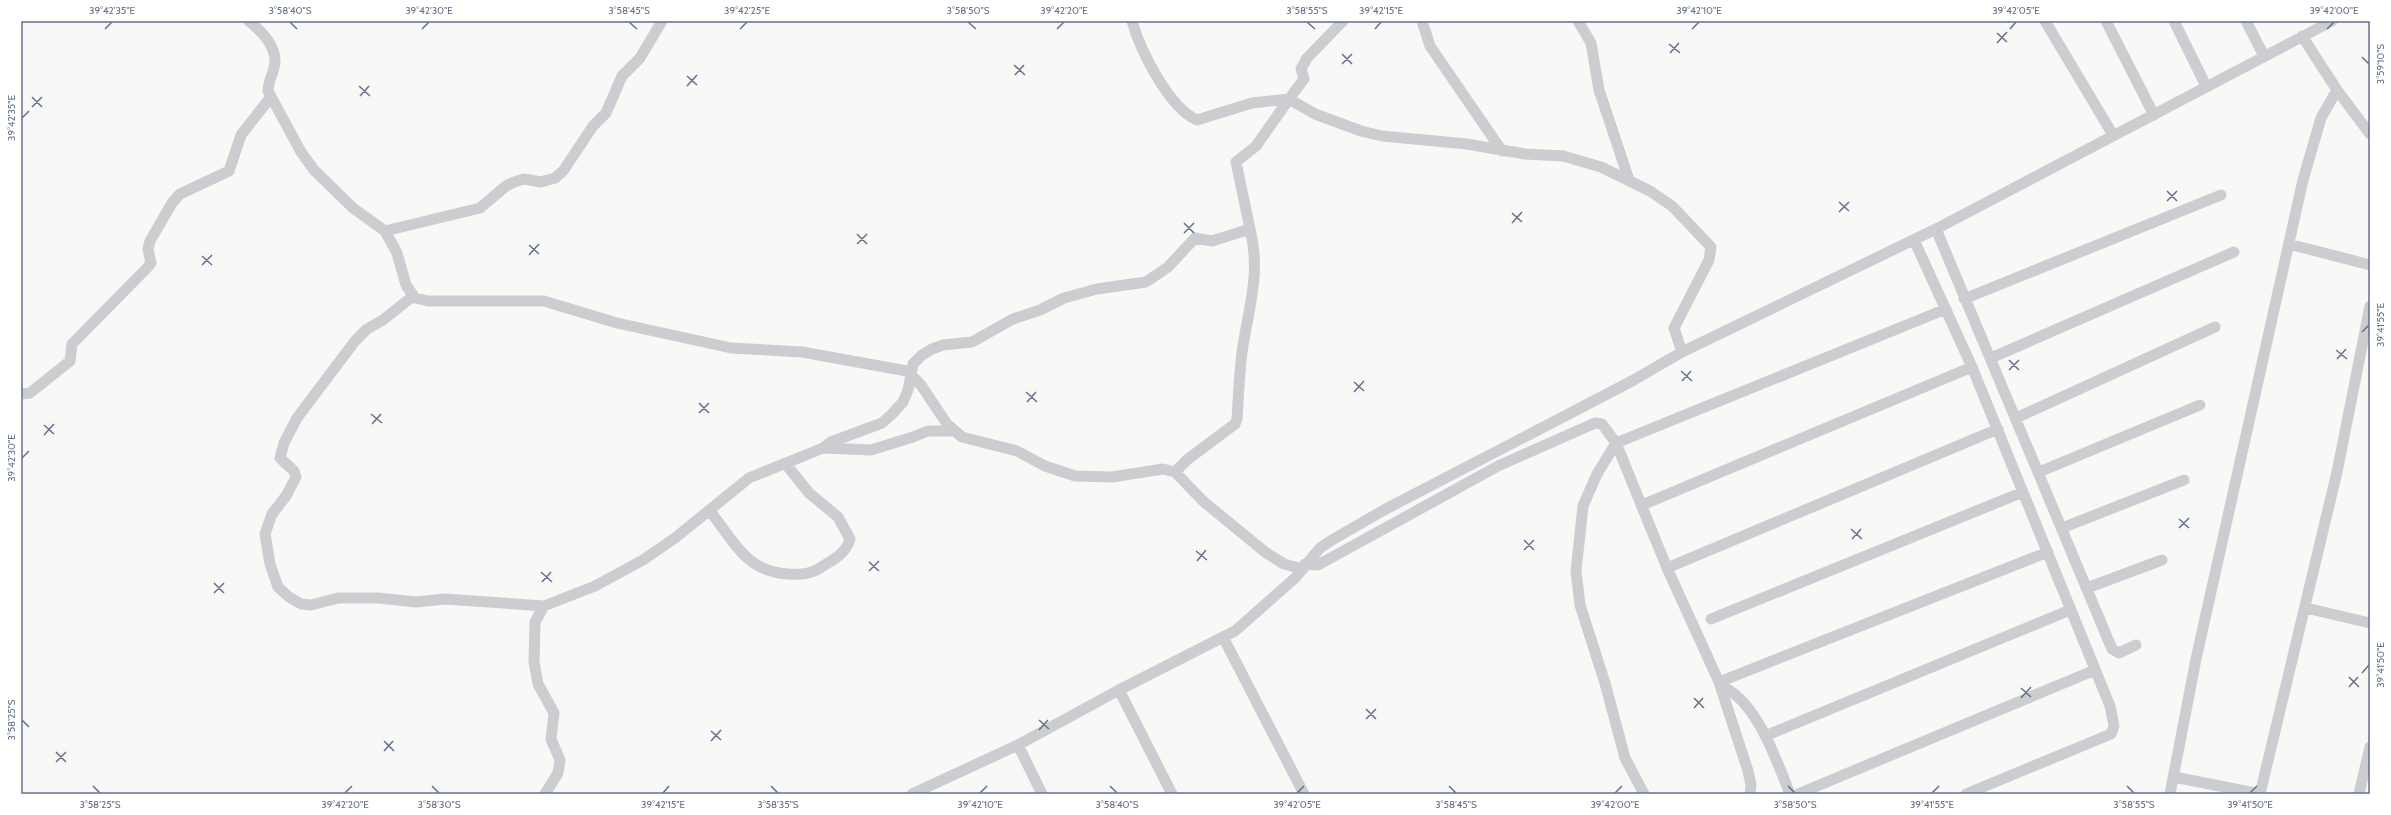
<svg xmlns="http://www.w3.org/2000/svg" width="2391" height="815" viewBox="0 0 2391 815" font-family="Cabin,sans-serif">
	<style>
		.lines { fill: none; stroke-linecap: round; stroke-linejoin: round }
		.minor { stroke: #cbcdd1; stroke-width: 11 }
		.ticks { fill: none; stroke: #65708a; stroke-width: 1.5 }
		.neatline { fill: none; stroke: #65708a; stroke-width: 1.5 }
		.ticks-label { font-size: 10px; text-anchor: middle; fill: #65708a }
	</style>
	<rect width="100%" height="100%" fill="#f8f9f6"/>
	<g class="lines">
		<path class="minor" d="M249,21C261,31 276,45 275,63C274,72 268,81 268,91L301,152L314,170L353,208L385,231L397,253L406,285L415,298L428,301H544L617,323L731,348L802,352L907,371L921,385L947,424L962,437L1017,451L1045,466L1075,476L1112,477L1163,469L1175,472L1203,501L1265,552L1284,564L1303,569
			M1132,21C1140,50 1169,108 1197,120L1252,103L1289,99L1304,79L1301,69L1307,58L1343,21
			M1422,21L1430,46L1502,151
			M1578,21L1591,43L1599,90L1629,180
			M2045,21L2113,135
			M2106,21L2154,115
			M2174,21L2206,86
			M2246,21L2264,56
			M2302,36L2337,90L2370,134
			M1936,229L2112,649L2119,653L2136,645
			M385,231L480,208L506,186L514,182L524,179L541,182L555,178L563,171L593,126L606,113L622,76L640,58L662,21
			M1914,240L1972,367L2110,706L2114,726L2111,734L1966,794
			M2289,244L2370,265
			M413,296L383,320L367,329L355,341L297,418L284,443L280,458L294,471L296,477L286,496L272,514L265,534L270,564L278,587L289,597L301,604L311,605L338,598H378L416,602L445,599L544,606L595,586L643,560L675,538L749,478L823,448L871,450L913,437L928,431H954
			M1964,299L2221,195
			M1991,358L2234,252
			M21,394L30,393L70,361L72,344L148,267L151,263L148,249L150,241L172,203L180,194L229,171L241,135L270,98
			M2016,418L2215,327
			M823,448L831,442L882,423L892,414L903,402L908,390L913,364L922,355L932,349L943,345L972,342L1013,319L1040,310L1064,298L1097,289L1146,282L1168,267L1195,238L1212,241L1250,229L1236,162L1256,146L1289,99L1315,114L1361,131L1382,136L1467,144L1525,154L1563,156L1601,167L1650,191L1672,206L1711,247L1709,260L1674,328L1682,352
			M1175,472L1188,459L1235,424L1237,419C1239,392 1239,366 1244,340C1251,299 1260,270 1250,229
			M2039,472L2200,405
			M1642,505L1972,367
			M709,510C733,539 745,572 788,574C802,575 812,574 823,566C835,559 846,553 850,539L838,517L809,493L785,463
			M2062,528L2184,480
			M1305,564L1318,565L1498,466L1595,423L1602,424L1616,443L1667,568L1719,682L1748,771L1751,785L1750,794
			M1667,568L1998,429
			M2087,588L2162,560
			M544,606L535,622L534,662L538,684L554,713L551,739L560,760L558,773L545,794
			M2306,608L2370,623
			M1711,619L2023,492
			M1223,637L1304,794
			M1719,682L2048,552
			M1720,686C1756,698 1777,762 1790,794
			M1119,690L1172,794
			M1765,736L2070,610
			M1018,745L1042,794
			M2174,777L2260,794
			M912,794L1018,745L1119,690L1235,631L1295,578L1320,548L1332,540L1384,510L1632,381L1682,352L1936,229L2332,21
			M1644,794L1625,758L1605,683L1580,605L1576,571L1583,506L1597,474L1616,443L1946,309
			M1798,794L2095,670
			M2170,794L2196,659L2303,180L2321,118L2337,90
			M2260,794L2337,472L2370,306
			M2359,794L2370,747"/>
	</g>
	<path class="ticks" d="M290,22L297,29M629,22L637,29M968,22L976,29M1307,22L1315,29M105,29L112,22M422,29L429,22M740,29L747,22M1057,29L1064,22M1375,29L1381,22M1692,29L1699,22M2010,29L2016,22M2327,29L2334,22M1997,33L2007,42M1997,43L2007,32M1669,44L1680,53M1670,53L1679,43M1342,54L1352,64M2362,57L2369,64M1342,64L1352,54M1014,65L1025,75M1015,75L1024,65M687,76L697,85M359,86L370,96M687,86L697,75M360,96L369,86M32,97L42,107M32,107L42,97M22,118L29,111M2167,191L2177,201M2167,201L2177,191M1839,202L1849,211M1839,212L1849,202M1512,213L1522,222M1184,223L1194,233M1512,223L1522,212M1184,233L1194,223M857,234L867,244M857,244L867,234M529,245L539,254M529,255L539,244M202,256L212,265M202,265L212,255M2362,332L2369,325M2336,350L2347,359M2337,359L2346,349M2009,360L2019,370M2009,370L2019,360M1681,371L1692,381M1682,381L1691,371M1354,382L1364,391M1026,392L1037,402M1354,392L1364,381M1027,402L1036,392M699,403L709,413M699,413L709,403M371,414L382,423M372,424L381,414M44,425L54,434M44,435L54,424M22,458L29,451M2179,519L2189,528M2179,528L2189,518M1851,529L1862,539M1852,539L1861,529M1524,540L1534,550M1524,550L1534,540M1196,551L1207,560M1197,561L1206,550M869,562L879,571M869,571L879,561M541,572L552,582M542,582L551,572M214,583L224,593M214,593L224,583M2362,673L2369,665M2349,677L2359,687M2349,687L2358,677M2021,688L2031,697M1694,698L1704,708M2021,698L2031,687M1694,708L1703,698M1366,709L1376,719M1366,719L1376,709M22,720L29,727M1039,720L1049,729M1039,730L1048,720M711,731L721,740M384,741L394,751M711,741L721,730M384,751L393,741M56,752L66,762M56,762L66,752M93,786L100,793M432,786L439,793M771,786L778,793M1110,786L1117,793M1449,786L1456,793M1788,786L1795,793M2127,786L2134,793M345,793L352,786M663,793L669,786M980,793L987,786M1297,793L1304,786M1615,793L1622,786M1932,793L1939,786M2250,793L2257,786"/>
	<rect width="2391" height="815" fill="none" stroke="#ffffff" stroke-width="44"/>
	<rect x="22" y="22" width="2347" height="771" class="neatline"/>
	<g class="ticks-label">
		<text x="112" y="14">39°42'35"E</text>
		<text x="290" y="14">3°58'40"S</text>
		<text x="429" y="14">39°42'30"E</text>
		<text x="629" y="14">3°58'45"S</text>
		<text x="747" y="14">39°42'25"E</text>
		<text x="968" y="14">3°58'50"S</text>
		<text x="1064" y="14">39°42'20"E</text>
		<text x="1307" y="14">3°58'55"S</text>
		<text x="1381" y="14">39°42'15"E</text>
		<text x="1699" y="14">39°42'10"E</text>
		<text x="2016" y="14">39°42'05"E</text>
		<text x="2334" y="14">39°42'00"E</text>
		<text transform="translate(2380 64) rotate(-90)" y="4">3°59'10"S</text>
		<text transform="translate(11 118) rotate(-90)" y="4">39°42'35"E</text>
		<text transform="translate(2380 325) rotate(-90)" y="4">39°41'55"E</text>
		<text transform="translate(11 458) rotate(-90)" y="4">39°42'30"E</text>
		<text transform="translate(2380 665) rotate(-90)" y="4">39°41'50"E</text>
		<text transform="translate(11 720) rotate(-90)" y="4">3°58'25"S</text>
		<text x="100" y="808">3°58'25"S</text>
		<text x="345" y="808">39°42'20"E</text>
		<text x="439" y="808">3°58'30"S</text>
		<text x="663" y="808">39°42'15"E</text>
		<text x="778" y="808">3°58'35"S</text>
		<text x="980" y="808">39°42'10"E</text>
		<text x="1117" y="808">3°58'40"S</text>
		<text x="1297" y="808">39°42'05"E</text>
		<text x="1456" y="808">3°58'45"S</text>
		<text x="1615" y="808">39°42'00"E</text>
		<text x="1795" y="808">3°58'50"S</text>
		<text x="1932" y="808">39°41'55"E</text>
		<text x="2134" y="808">3°58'55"S</text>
		<text x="2250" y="808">39°41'50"E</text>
	</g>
</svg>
